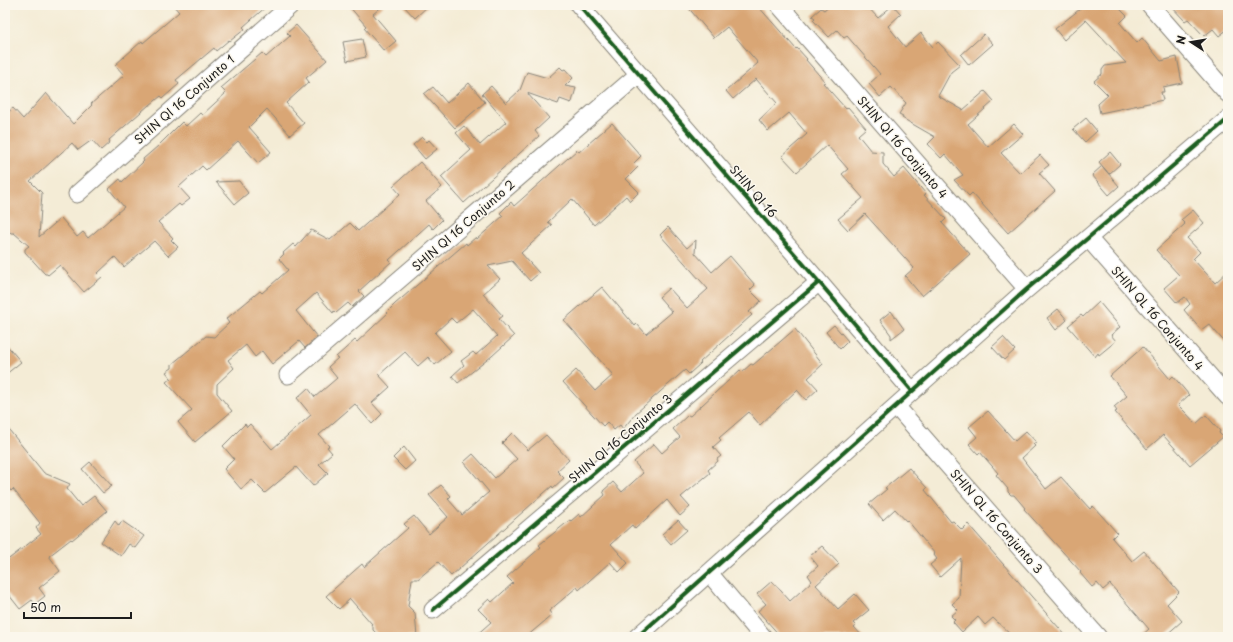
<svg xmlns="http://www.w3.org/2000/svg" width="1233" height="642" viewBox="0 0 1233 642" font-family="'Playpen Sans',sans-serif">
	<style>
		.building { fill: #d9a675 }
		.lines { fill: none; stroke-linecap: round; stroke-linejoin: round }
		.minor-casing { stroke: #888479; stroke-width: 19 }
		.minor { stroke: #fff; stroke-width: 17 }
		.cycleway-casing { stroke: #fbf7ec; stroke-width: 6 }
		.cycleway { stroke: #1b5e20; stroke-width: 4 }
		.labels { text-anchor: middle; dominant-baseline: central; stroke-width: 3; stroke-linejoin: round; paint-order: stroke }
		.street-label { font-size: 12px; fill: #1c1c1c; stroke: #fbf7ec }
	</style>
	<rect width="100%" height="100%" fill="#fbf7ec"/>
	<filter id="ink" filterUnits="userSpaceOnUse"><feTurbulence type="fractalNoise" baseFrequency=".025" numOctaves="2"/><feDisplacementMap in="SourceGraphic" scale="8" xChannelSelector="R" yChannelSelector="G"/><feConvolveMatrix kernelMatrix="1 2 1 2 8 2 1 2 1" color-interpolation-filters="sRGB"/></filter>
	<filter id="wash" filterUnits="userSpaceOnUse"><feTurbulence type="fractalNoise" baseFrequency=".012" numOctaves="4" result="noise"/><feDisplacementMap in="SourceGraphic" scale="16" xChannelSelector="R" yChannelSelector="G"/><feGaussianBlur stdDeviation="0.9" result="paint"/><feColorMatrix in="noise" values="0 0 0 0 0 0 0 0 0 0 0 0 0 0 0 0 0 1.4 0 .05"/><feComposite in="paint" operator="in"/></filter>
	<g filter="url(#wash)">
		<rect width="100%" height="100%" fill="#f4ecd6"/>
		<g id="blocks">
			<path class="building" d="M173,5H268L243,27L245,29L230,41L229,40L216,51L214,48L176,80L179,84L163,98L161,96L150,105H149L109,140L110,142L101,150L92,140L78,150L72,143L30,181L42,193L39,237L61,218L77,237L83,232L88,238L124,207L109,189L120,179L122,182L144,161L143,159L158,146L182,122L186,126L200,113L202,115L226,93L221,88L262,53L266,57L290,36L287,33L296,25L327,60L306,78L309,82L286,103L304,123L290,135L267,109L249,127L271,152L258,163L238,141L206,170L202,166L179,187L190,199L181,206L179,204L158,222L173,238L171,240L178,247L168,256L154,241L124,267L115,257L98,273L102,277L84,292L60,265L48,275L47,274H45L25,252V249L29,246L14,233H11L5,227V115L13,108L23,119L46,93L73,124L92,105L91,104L124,75L115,65L142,41L143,43L179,12Z
				M348,5H384L373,14L396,41L384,51L364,28L366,26Z
				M403,5H429L415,18Z
				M686,5H757L796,49L797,48L807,59L806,60L825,82L823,83L846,109L848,107L866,128L858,135L871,151L883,152V164L894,177L904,168L926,194L924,195L946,219L942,223L970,254L922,296L905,276L914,268L865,214L848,230L838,219L863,198L842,174L848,169L827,145L797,172L782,156L807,134L789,113L768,131L759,120L777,103L756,79L733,99L726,91L758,63L727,27L714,38Z
				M830,5H866L878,18L893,5L901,14L888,26L905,47L921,33L933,47L938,42L960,65L951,72L938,96L963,110L985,91L994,101L968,124L988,147L1014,124L1023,134L1001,153L1020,173L1040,155L1049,165L1039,173L1055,191L1008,233L972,193L969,196L954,180L963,175L945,154L941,158L928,144L935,137L902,118L903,116L899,114L906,103L891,87L880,97L869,84L880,74L847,36L844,38L837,30L829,37L813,20L815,18L812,16L821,8L824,10Z
				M1085,5H1116L1127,16L1120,23L1137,43L1142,38L1161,61L1177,57L1182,83L1163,87L1164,92H1161L1163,100L1100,113L1098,104L1108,95L1094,81L1102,74V70L1105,66L1126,63L1086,20L1064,40L1055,29Z
				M1170,5H1228V29L1219,36L1213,29L1204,36L1188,19L1185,21Z
				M984,34L993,44L969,65L961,55Z
				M362,39L366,57L347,61L343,42Z
				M560,67L563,70L565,69L573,78L565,86L576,88L572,102L571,103L560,99L558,104L527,93L549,118L535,131L539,136L464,203L441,177L471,150L456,133L464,126L480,145L506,122L482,94L491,86L506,103L520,90L527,72L548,78Z
				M469,83L485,102L455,128L424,94L433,87L447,103Z
				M1086,118L1097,131L1085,142L1073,129Z
				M612,123L641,156L634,163L638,167L626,179L639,192L630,201L626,196L594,225L572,199L548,222L552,225L521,253L539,273L530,281L512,261L488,266L500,279L483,294L503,316L499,319L514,336L492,356L458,383L452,376L464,365L461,361L473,352L476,355L497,336L473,309L456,323L451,318L435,333L451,351L435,365L428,357L418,366L405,352L379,375L390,387L372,403L382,414L372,424L355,404L319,435L329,446L327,447L332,453L319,464L328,473L313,486L296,467L265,493L252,480L241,489L224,469L234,459L223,446L245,424L247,427L250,424L272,449L311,415L297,398L308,388L315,397L337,378L328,367L338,358L336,357L355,340L357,342L388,313L387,312L395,304L466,243L467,245L476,237L477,239L503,216L500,213L511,202L514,206L577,150L579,152Z
				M422,137L427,142L429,140L437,149L425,159L413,145Z
				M1110,152L1120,164L1109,174L1099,162Z
				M420,162L442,187L426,201L442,220L433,229L429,224L389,260L391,262L359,291L364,296L352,307L348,303L336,313L334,311L333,313L316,293L296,311L317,337L305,348L299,341L272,364L262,351L255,357L246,345L228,360L234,368L217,384V393L232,411L195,442L178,422L192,410L166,382L171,378L166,372L172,368V364L206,336L214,337L229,323L226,319L260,291L262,293L288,270L279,259L284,254L283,253L293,244L296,247L311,230L330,240L350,223L358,231L400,194L393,186Z
				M1102,166L1119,186L1109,195L1092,175Z
				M239,181L248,193L235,204L216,182Z
				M1193,210L1204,223L1187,238L1200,252L1193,259L1215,283L1228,271V346L1209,324L1201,330L1184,310L1190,304L1185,297L1177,303L1164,288L1179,275L1156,250L1185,224L1181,220Z
				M668,227L687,248L696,240L695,253L712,272L730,256L755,285L750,290L761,301L749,312L752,315L700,362L701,363L689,374L685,370L636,413L623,429L620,425L614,430L607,422L603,426L563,382L576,370L595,391L613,375L564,320L602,287L635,326L637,324L646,334L672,312L659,297L669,288L687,308L708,289L660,235Z
				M1099,302L1120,327L1111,335L1116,341L1099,355L1098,353L1095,357L1068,326L1081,315L1083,317Z
				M1058,309L1067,320L1056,330L1047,318Z
				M891,311L904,329L891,339V335L880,320Z
				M834,325L848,341L840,349L826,332Z
				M795,329L823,364L808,378L818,389L806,400L797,390L760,425L749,412L719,438L721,440L713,447L721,456L717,459L718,461L708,470L710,473L681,497L690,507L680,516L667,500L635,529L632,525L611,544L628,563L619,572L610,562L579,590L577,587L549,611L552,615L526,637H474L491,622L478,609L489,599L492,602L513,583L507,577L541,547L539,545L570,520L571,521L579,514L581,517L605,495L603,491L613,482L622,492L643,473L634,462L654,444L662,453L680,437L673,429L688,415L690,416L740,370L742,372L751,364L753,365Z
				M1003,337L1015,350L1004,360L992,347Z
				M5,343L21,362L5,375Z
				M1143,347L1170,379L1173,376L1189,395L1178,405L1186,413L1196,424L1206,415L1220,431L1219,433L1223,437L1190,465L1163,435L1147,449L1115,412L1117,411L1114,407L1127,396L1110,376Z
				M988,411L1015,441L1026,431L1036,442L1033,444L1035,446L1022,458L1046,489L1061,477L1090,509L1093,506L1117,533L1112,538L1132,561L1144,551L1179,592L1167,604L1182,621L1164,637H1140L1149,629L1110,584L1103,590L1097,583L1092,587L1080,573L1081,572L1024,509L1025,508L1014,495H1011L1008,492V489L996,475L998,473L980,452L978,454L969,444L977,437L969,427Z
				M5,425L44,473L70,484L67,489L81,506L94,496L107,511L72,540L71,539L49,556L60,571L39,588L45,596L35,604L32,600L20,609L5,590V562L41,534L36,528L40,523L13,489L11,491L5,484Z
				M512,433L528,450L546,435L569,460L557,471L564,478L553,488L552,486L451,576L438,562L418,579H412L408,606L415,613L417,637H380L373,630V627L371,624H372L350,599L339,609L326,596L362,564L364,567L408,528L404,524L414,516L429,534L448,517L429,495L441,485L451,496L448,499L462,515L489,492L464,462L473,454L495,478L517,459L502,443Z
				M404,447L415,461L405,470L393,458Z
				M90,462L112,486L103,493L82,469Z
				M909,468L927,488L925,490L951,522L953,521L962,530L968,524L1067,637H1013L993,618L985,625L978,617L962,632L953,622L955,620L951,616L958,610L952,604L959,598L961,558L940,577L930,565L937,559L934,555L935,554L908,521L907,522L895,509L883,520L869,504L887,489L885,488Z
				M678,520L687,530L671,544L662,534Z
				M115,521L119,526L122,521L144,536L135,548L129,544L121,556L101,542Z
				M822,546L839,564L816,585L838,609L855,594L869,610L853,623L856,626L854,627L863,637H781L758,611L766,604L757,594L772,581L790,601L812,581L808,575L818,566L810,556Z"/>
		</g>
	</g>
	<g filter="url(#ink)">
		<use href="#blocks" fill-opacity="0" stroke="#888479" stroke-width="1"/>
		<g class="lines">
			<g class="minor-casing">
				<path id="minor" d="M579,5L819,282L912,391
					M779,5L1027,289
					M1150,5L1228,94
					M77,194L291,5
					M1088,238L1228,397
					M288,375L639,74
					M896,406L1098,637
					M709,573L763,637
					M433,610L819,282
					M637,637L1027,289L1088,238L1228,119"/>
			</g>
			<use href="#minor" class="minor"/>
			<g class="cycleway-casing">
				<path id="cycleway" d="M579,5L819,282L912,391
					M433,610L819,282
					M637,637L1027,289L1088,238L1228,119"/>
			</g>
			<use href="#cycleway" class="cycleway"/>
		</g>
	</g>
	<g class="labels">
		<g class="street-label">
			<text transform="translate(184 99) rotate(-41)">SHIN QI 16 Conjunto 1</text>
			<text transform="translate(903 147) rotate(49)">SHIN QI 16 Conjunto 4</text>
			<text transform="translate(754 191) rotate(49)">SHIN QI 16</text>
			<text transform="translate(463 225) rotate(-41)">SHIN QI 16 Conjunto 2</text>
			<text transform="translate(1158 318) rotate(49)">SHIN QL 16 Conjunto 4</text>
			<text transform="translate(620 438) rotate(-40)">SHIN QI 16 Conjunto 3</text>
			<text transform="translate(997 521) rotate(49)">SHIN QL 16 Conjunto 3</text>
		</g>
	</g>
	<rect width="1233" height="642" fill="none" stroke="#fbf7ec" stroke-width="20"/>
	<g transform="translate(1191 42) rotate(282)" stroke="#fbf7ec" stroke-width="3" paint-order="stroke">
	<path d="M0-3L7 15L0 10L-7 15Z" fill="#1c1c1c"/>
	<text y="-6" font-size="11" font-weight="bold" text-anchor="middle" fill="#1c1c1c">N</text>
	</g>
	<path d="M24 612v6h107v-6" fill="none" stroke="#1c1c1c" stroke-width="2"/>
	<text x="30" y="612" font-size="12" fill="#1c1c1c" stroke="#fbf7ec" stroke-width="3" paint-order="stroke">50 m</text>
</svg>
